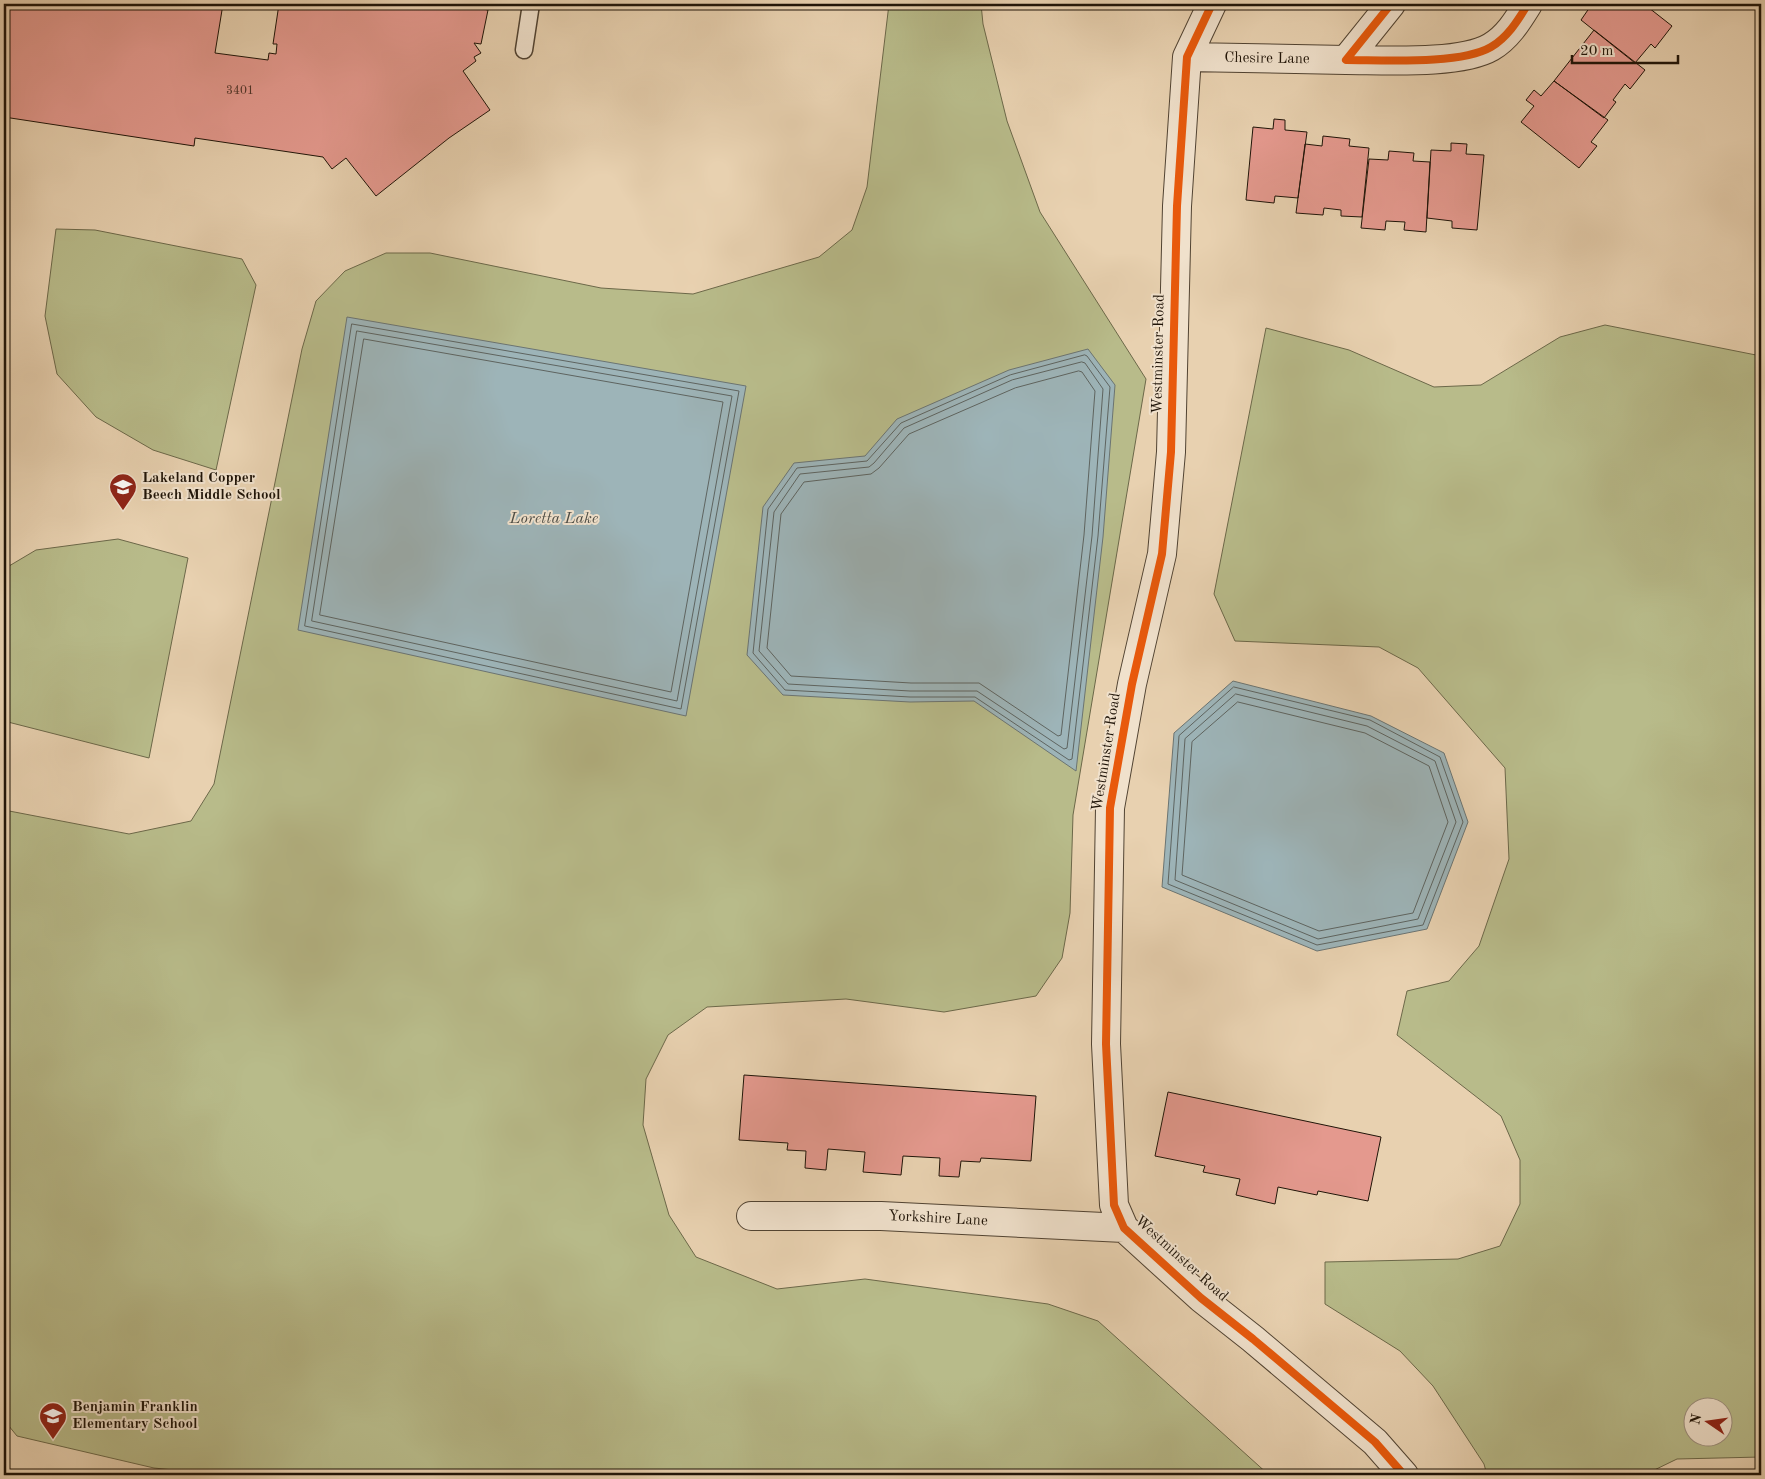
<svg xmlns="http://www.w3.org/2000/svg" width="1765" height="1479" viewBox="0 0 1765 1479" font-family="'Old Standard TT',serif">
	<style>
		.green { fill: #b8bb8a; stroke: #6c6849; fill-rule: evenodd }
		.water { fill: #9db4b8; stroke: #6b7472 }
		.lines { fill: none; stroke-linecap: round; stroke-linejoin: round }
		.shore { stroke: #5e6460; stroke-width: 1 }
		.building { fill: #e4998e; stroke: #1f1408 }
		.service-casing { stroke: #514332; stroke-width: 19 }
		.minor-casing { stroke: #514332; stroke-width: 30 }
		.service { stroke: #f0e1cc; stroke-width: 16 }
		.minor { stroke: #f0e1cc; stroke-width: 28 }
		.cycleway-casing { stroke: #f0e1cc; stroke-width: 11 }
		.cycleway { stroke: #e8590c; stroke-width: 8 }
		.labels { text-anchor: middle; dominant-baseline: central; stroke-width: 4; stroke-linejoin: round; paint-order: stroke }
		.number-label { font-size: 12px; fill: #50352a }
		.street-label { font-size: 15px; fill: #1f1408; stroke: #f0e1cc }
		.poi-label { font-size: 15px; font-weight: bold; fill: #1f1408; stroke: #f0e1cc; text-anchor: start }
		.water-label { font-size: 16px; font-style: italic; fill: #4b4c46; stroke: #f0e1cc }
	</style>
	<rect width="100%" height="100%" fill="#e8d1b0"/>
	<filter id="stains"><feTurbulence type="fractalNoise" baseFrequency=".004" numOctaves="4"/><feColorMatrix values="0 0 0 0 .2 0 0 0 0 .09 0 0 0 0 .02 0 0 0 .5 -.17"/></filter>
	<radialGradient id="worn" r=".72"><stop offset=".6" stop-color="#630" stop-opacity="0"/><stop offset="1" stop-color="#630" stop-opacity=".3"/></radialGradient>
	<path class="green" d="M889,4H981L983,24L1007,121L1040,212L1146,379L1073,815L1070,913L1062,958L1036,996L944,1012L846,999L707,1007L668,1035L646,1079L643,1125L669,1215L696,1257L777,1289L865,1279L1048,1304L1098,1321L1269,1475H222L154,1468L17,1436L4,1420V810L129,834L191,821L214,784L302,349L316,301L345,271L386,253H430L601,288L693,294L819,257L852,230L867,187Z
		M56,229L95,230L242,259L256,285L216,470L153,450L96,417L57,374L45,316Z
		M1605,325L1761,356V1457L1677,1459L1644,1475H1487L1484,1464L1433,1386L1400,1351L1325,1304V1262L1458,1259L1500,1246L1520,1204V1160L1501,1116L1397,1035L1407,991L1449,981L1479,946L1509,859L1505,768L1418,668L1379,647L1235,641L1214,594L1266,328L1349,350L1434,387L1481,385L1560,337ZM1722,1406V1436H1692V1406Z
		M118,539L188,558L149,758L4,721V569L36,550Z"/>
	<path class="water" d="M347,317L746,386L686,716L298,630Z
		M1088,349L1115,385L1103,537L1076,771L974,701L910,702L783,695L747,655L763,507L794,463L865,456L897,419L1009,370Z
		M1233,681L1371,716L1444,753L1468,822L1427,929L1317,951L1162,887L1174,733Z"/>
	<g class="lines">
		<path class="shore" d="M352,324L739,391L681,709L305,626Z
			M357,331L732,396L677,701L312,621Z
			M364,339L723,402L671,692L320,615Z
			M1085,355L1087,356L1110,387L1098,536L1072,759L1069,760L975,697H910L785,690L753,653L768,509L797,468L867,461L901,423L1010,375Z
			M1082,362L1085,363L1103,389L1092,536L1067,748L1064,749L977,691H910L788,684L759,651L774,512L800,474L869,467L874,463L904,428L1012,380Z
			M1079,371L1082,372L1095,391L1084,535L1061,735L1058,736L979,683H911L791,676L767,648L781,514L804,482L871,474L879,468L909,434L1015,388Z
			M1234,687L1370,720L1440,757L1463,822L1423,925L1317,945L1168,884L1179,736Z
			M1236,694L1367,726L1435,761L1456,822L1418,919L1318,939L1175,880L1185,739Z
			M1238,702L1365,733L1429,766L1448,822L1413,913L1319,931L1182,875L1192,742Z"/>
	</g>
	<path class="building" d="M4,4H223L215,53L268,60L269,53L276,54L277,44H273L279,4H478L477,8L488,10L481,44L474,43L481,53L474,57L476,61L463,71L490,110L449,138L376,196L346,158L332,169L323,157L195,138L194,146L4,117Z
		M1592,4H1644L1672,26L1655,48L1651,44L1635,63L1581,20Z
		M1594,30L1645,70L1630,89L1625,84L1613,100L1616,102L1604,118L1554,81Z
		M1554,81L1608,120L1591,142L1597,146L1579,168L1521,122L1534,106L1526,100L1534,90L1541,96Z
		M1274,119L1285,120V130L1307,132L1298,198L1275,196L1274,203L1246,200L1253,127L1273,129Z
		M1323,136L1350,139L1349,146L1369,148L1362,217L1341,216V210L1324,208L1323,215L1296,213L1305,144L1322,146Z
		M1451,143L1467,144L1466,154L1484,155L1477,230L1452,228V221L1427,218L1431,150L1451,151Z
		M1389,151L1414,153L1413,161L1430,162L1426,232L1404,230L1405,222L1386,221L1385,230L1361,228L1369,159L1388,160Z
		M744,1075L1036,1096L1031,1161L981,1158L980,1162L961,1161L959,1177L939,1176L940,1158L903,1156L901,1175L863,1172L865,1152L828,1149L826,1170L805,1168L806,1151L787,1150L788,1143L739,1140Z
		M1168,1092L1381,1137L1368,1201L1318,1191L1317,1195L1278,1187L1275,1204L1236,1195L1240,1179L1203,1172L1205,1166L1155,1156Z"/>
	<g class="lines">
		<g class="service-casing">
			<path id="service" d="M524,50L531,4"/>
		</g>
		<g class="minor-casing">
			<path id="minor" d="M1212,4L1187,57L1177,206L1171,452L1162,554L1132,684L1110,808L1106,1044L1114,1205L1124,1228L1201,1298L1253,1339L1375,1442L1404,1475
				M1391,4L1346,60C1383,60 1460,65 1491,47C1508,37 1518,20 1528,4
				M1187,57L1346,60
				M751,1216H881L1124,1228"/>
		</g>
		<use href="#service" class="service"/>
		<use href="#minor" class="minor"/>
		<g class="cycleway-casing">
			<path id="cycleway" d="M1212,4L1187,57L1177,206L1171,452L1162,554L1132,684L1110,808L1106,1044L1114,1205L1124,1228L1201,1298L1253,1339L1375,1442L1404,1475
				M1391,4L1346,60C1383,60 1460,65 1491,47C1508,37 1518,20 1528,4"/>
		</g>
		<use href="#cycleway" class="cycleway"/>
	</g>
	<defs>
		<g id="school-pin" transform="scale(1.4375)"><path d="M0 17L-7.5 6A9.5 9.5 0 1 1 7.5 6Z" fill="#8f2418" stroke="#f0e1cc"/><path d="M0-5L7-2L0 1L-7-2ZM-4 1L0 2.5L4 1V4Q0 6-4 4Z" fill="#fff"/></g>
	</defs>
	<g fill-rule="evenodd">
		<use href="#school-pin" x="123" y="487"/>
		<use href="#school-pin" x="53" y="1416"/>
	</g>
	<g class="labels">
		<g class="number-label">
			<text x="240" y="91">3401</text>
		</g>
		<g class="street-label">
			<text transform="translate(1267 59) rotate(1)">Chesire Lane</text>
			<text transform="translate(1159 354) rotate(-89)">Westminster Road</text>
			<text transform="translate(1107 752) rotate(-81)">Westminster Road</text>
			<text transform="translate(938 1219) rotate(3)">Yorkshire Lane</text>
			<text transform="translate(1181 1259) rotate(42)">Westminster Road</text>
		</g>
		<g class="poi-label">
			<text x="142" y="478">Lakeland Copper<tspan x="142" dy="17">Beech Middle School</tspan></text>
			<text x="72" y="1407">Benjamin Franklin<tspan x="72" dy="17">Elementary School</tspan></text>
		</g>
		<g class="water-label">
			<text x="554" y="519">Loretta Lake</text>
		</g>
	</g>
	<rect width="1765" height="1479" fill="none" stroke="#e8d1b0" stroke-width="20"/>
	<rect x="5" y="5" width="1755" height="1469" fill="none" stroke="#1f1408" stroke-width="2.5"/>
	<rect x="10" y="10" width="1745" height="1459" fill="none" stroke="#1f1408"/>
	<g transform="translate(1708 1422) rotate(283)"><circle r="24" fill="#f0e1cc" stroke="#9c8f7e"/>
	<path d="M0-4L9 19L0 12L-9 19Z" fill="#8f2418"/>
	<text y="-8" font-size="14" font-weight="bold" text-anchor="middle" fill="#1f1408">N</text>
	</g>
	<path d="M1572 55v8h106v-8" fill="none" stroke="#1f1408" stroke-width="2.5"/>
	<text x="1580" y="55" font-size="15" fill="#1f1408" stroke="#f0e1cc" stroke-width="4" paint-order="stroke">20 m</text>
	<rect width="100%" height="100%" filter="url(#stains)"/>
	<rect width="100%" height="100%" fill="url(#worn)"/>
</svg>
